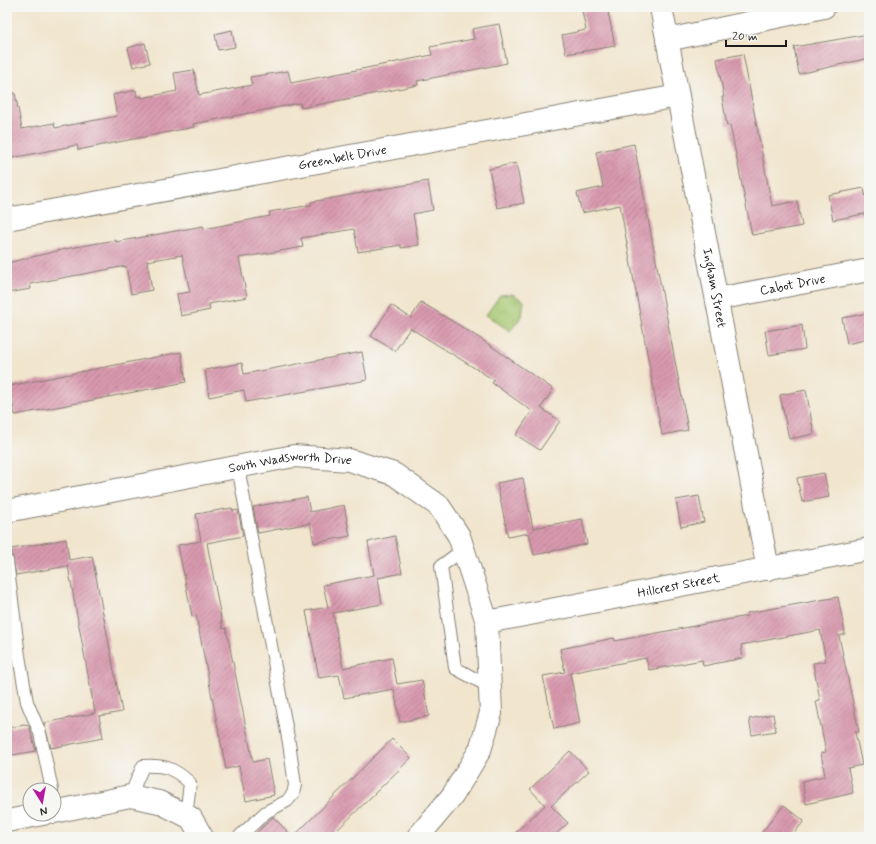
<svg xmlns="http://www.w3.org/2000/svg" width="876" height="844" viewBox="0 0 876 844" font-family="Mynerve,sans-serif">
	<style>
		.park { fill: url(#park-crowns); stroke: #607246 }
		.building { fill: url(#building-hatch) }
		.lines { fill: none; stroke-linecap: round; stroke-linejoin: round }
		.service-casing { stroke: #868074; stroke-width: 14 }
		.minor-casing { stroke: #868074; stroke-width: 24 }
		.service { stroke: #fff; stroke-width: 12 }
		.minor { stroke: #fff; stroke-width: 22 }
		.labels { text-anchor: middle; dominant-baseline: central; stroke-width: 4; stroke-linejoin: round; paint-order: stroke }
		.street-label { font-size: 13px; fill: #1c1c1c; stroke: #f6f6f2 }
	</style>
	<defs>
		<pattern id="park-crowns" width="20" height="18" patternUnits="userSpaceOnUse"><rect width="20" height="18" fill="#a5c770"/><path d="M2 6a3 3 0 1 1 6 0M12 15a3 3 0 1 1 6 0" fill="none" stroke="#8daa60"/></pattern>
		<pattern id="building-hatch" width="6" height="6" patternUnits="userSpaceOnUse"><rect width="6" height="6" fill="#d99aaf"/><path d="M-1 1l2-2M0 6l6-6M5 7l2-2" fill="none" stroke="#af7d8e"/></pattern>
	</defs>
	<rect width="100%" height="100%" fill="#f6f6f2"/>
	<filter id="ink" filterUnits="userSpaceOnUse"><feTurbulence type="fractalNoise" baseFrequency=".025" numOctaves="2"/><feDisplacementMap in="SourceGraphic" scale="8" xChannelSelector="R" yChannelSelector="G"/><feConvolveMatrix kernelMatrix="1 2 1 2 8 2 1 2 1" color-interpolation-filters="sRGB"/></filter>
	<filter id="wash" filterUnits="userSpaceOnUse"><feTurbulence type="fractalNoise" baseFrequency=".012" numOctaves="4" result="noise"/><feDisplacementMap in="SourceGraphic" scale="16" xChannelSelector="R" yChannelSelector="G"/><feGaussianBlur stdDeviation="0.9" result="paint"/><feColorMatrix in="noise" values="0 0 0 0 0 0 0 0 0 0 0 0 0 0 0 0 0 1.4 0 .05"/><feComposite in="paint" operator="in"/></filter>
	<g filter="url(#wash)">
		<rect width="100%" height="100%" fill="#f1e5cd"/>
		<path class="park" d="M512,294L524,301L522,316L510,331L486,315L500,295Z"/>
		<g id="blocks">
			<path class="building" d="M607,7L615,46L566,54L562,35L586,30L582,11Z
				M499,24L507,63L417,81L418,85L301,108L300,103L193,124L194,127L78,150L77,145L7,159V94L15,93L22,129L54,123L55,128L117,116L113,95L136,90L137,97L141,96L142,98L177,91L174,73L194,70L199,95L252,85L250,77L288,71L291,83L432,55L430,47L474,39L472,29Z
				M232,30L235,47L218,50L215,34Z
				M869,34V58L799,74L794,47Z
				M145,43L150,63L133,67L128,48Z
				M743,54L772,206L797,201L802,226L752,235L730,125L727,126L722,97H724L717,59Z
				M634,144L688,430L662,435L620,205L582,213L577,193L603,187L596,152Z
				M516,163L524,203L497,208L489,169Z
				M428,181L433,210L413,214L419,245L401,248V245L358,252L354,229L301,238L303,247L239,258L247,297L209,304L210,310L181,316L177,294L190,292L182,255L147,261L152,290L131,294L126,266L30,284L31,289L7,293V263L70,248L116,240V242L203,226L204,229L270,216L269,212L311,205V202Z
				M864,188L869,213L833,220L828,195Z
				M421,302L481,339L553,389L541,408L560,421L540,450L516,435L532,411L492,383L494,380L410,328L395,351L371,336L391,305L411,318Z
				M869,313V339L847,344L842,318Z
				M802,325L805,349L769,355L765,331Z
				M181,352L186,382L15,415L9,386Z
				M362,352L367,380L246,402L244,390L209,397L205,370L242,363L244,374Z
				M806,390L814,434L789,439L780,395Z
				M824,473L829,497L802,502L797,478Z
				M523,478L533,528L582,519L587,544L534,555L529,533L508,537L497,483Z
				M699,496L704,522L681,527L676,500Z
				M307,497L310,512L344,505L350,536L314,543L310,523L258,533L253,507Z
				M232,508L233,511L238,510L243,536L207,543L223,629L226,628L253,762L267,759L274,795L246,801L239,766L226,769L196,615L192,616L178,545L201,541L196,514Z
				M395,536L402,573L378,578L382,604L333,613L343,668L392,658L397,684L422,680L429,716L400,722L394,689L344,698L339,675L319,678L306,611L328,607L323,585L374,575L368,542Z
				M66,539L69,560L92,556L122,712L99,716L103,738L51,748L44,723L95,713L68,566L16,575L11,549Z
				M838,597L845,634L839,636L859,732H855L862,765L848,768L853,793L806,804L802,781L825,776L821,753L826,752L816,701L820,700L813,663L826,661L820,630L741,645L743,658L703,666L702,660L649,670L646,658L570,673L580,723L554,729L543,676L565,672L560,649L614,638L615,641L747,616V613Z
				M773,714L776,731L752,735L749,719Z
				M24,725L29,726L36,751L7,756V728Z
				M392,739L411,758L330,837H252L273,817L293,837Z
				M570,751L589,771L551,806L568,823L553,837H511L545,805L530,789Z
				M784,805L804,821L791,837H758Z"/>
		</g>
	</g>
	<g filter="url(#ink)">
		<use href="#blocks" fill-opacity="0" stroke="#868074" stroke-width="1"/>
		<g class="lines">
			<g class="service-casing">
				<path id="service" d="M238,467L289,743L295,785L293,794L287,801L266,812L239,837
					M464,549L441,566L455,668L490,687
					M7,561L19,656L27,702L40,733L52,790
					M130,796L143,766C165,765 174,768 190,783L186,816"/>
			</g>
			<g class="minor-casing">
				<g id="minor">
					<path id="s1" d="M661,7L768,569"/>
					<path d="M667,40L824,7"/>
					<path id="s2" d="M7,219L678,96"/>
					<path id="s3" d="M717,299L869,270"/>
					<path id="s4" d="M7,511L294,456L349,460L394,474L439,506L459,536L487,622L491,713L480,750L453,795L418,837"/>
					<path id="s5" d="M487,622L869,549"/>
					<path d="M54,812L130,796L159,802L191,818L202,837"/>
					<path d="M7,821L43,814"/>
				</g>
			</g>
			<use href="#service" class="service"/>
			<use href="#minor" class="minor"/>
		</g>
	</g>
	<g class="labels">
		<g class="street-label">
			<text stroke="none"><textPath href="#s2" startOffset="341">Greenbelt Drive</textPath></text>
			<text stroke="none"><textPath href="#s3" startOffset="77">Cabot Drive</textPath></text>
			<text stroke="none"><textPath href="#s1" startOffset="286">Ingham Street</textPath></text>
			<text stroke="none"><textPath href="#s4" startOffset="288">South Wadsworth Drive</textPath></text>
			<text stroke="none"><textPath href="#s5" startOffset="195">Hillcrest Street</textPath></text>
		</g>
	</g>
	<rect width="876" height="844" fill="none" stroke="#f6f6f2" stroke-width="24"/>
	<g transform="translate(42 802) rotate(169)"><circle r="19" fill="#f6f6f2" stroke="#9f9f9c"/>
	<path d="M0-3L7 15L0 10L-7 15Z" fill="#b5179e"/>
	<text y="-6" font-size="11" font-weight="bold" text-anchor="middle" fill="#1c1c1c">N</text>
	</g>
	<path d="M726 40v6h60v-6" fill="none" stroke="#1c1c1c" stroke-width="2"/>
	<text x="732" y="40" font-size="12" fill="#1c1c1c" stroke="#f6f6f2" stroke-width="3" paint-order="stroke">20 m</text>
</svg>
